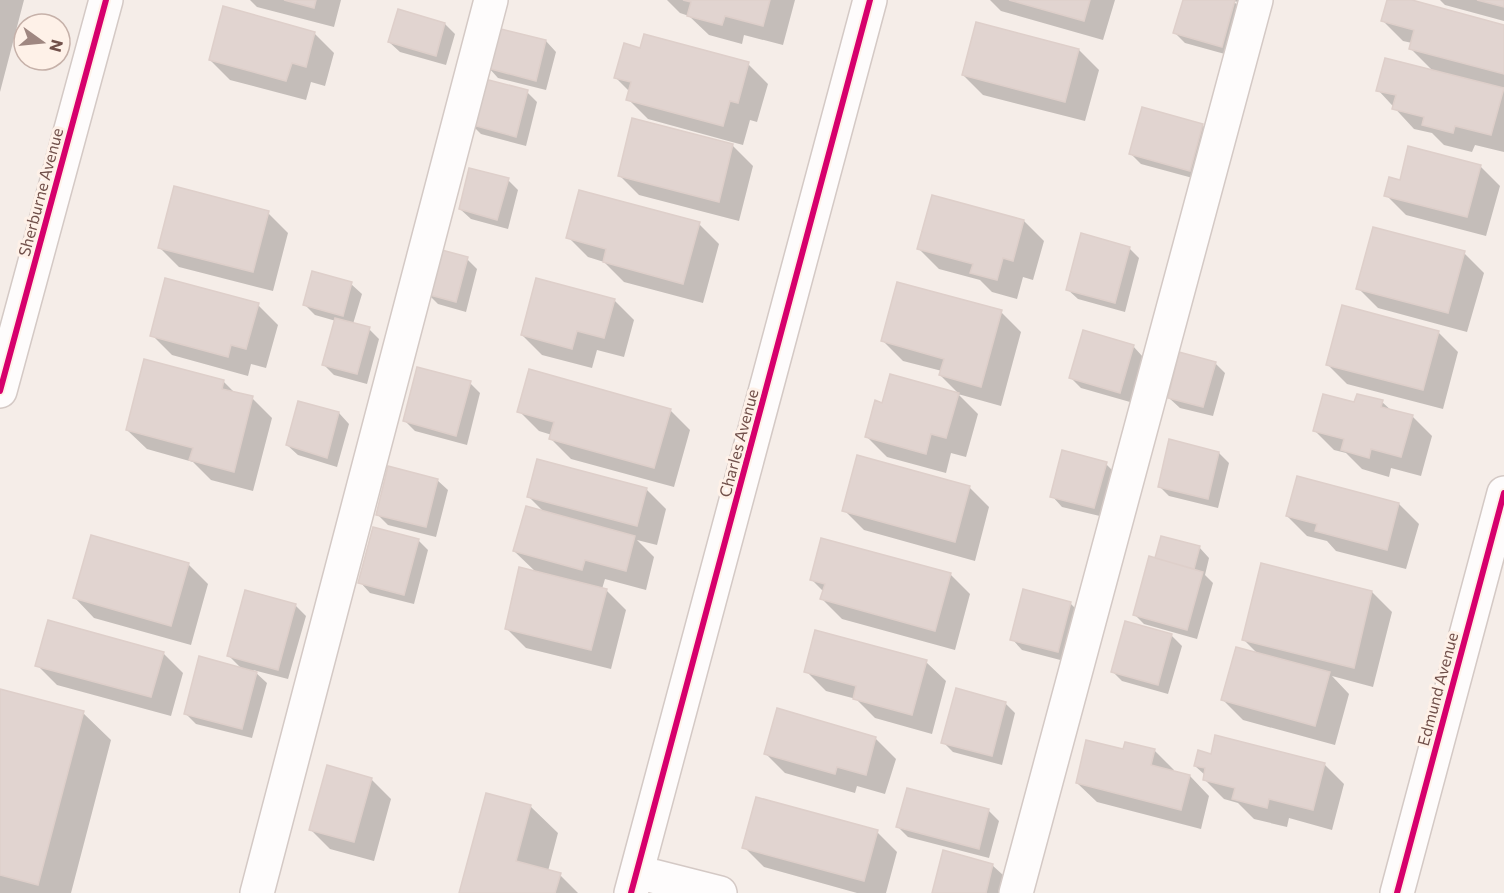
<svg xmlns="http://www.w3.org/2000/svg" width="1504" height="893" viewBox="0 0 1504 893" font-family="Commissioner,sans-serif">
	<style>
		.shadow { fill: #0003 }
		.building { fill: #e1d4d0; stroke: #decfca; stroke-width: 1.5 }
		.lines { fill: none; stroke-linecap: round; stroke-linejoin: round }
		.minor-casing { stroke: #d4c9c5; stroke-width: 36 }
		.minor { stroke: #fefcfc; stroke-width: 33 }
		.cycleway-casing { stroke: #fef1e8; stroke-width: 10 }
		.cycleway { stroke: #d6006c; stroke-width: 6 }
		.labels { text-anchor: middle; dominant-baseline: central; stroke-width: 6; stroke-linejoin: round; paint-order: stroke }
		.street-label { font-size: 16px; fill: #71504a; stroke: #fef1e8 }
	</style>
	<rect width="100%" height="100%" fill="#f5ede8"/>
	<path class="shadow" d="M0,0H24L0,92Z
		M250,0H341L334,27L257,7Z
		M667,0H795L783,45L744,35L742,44L709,35L689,16L680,13Z
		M990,0H1115L1103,40L1001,11Z
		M1184,0H1245L1244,3L1233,1L1244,11L1232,56L1185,43L1175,33Z
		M1388,0H1406L1504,26V88L1501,87L1504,91V152L1475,145L1472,152L1444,145L1432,133L1414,129L1378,90L1434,72L1411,49L1412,43L1403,41L1383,21Z
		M1440,0H1504V21L1445,5Z
		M445,24L455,34L446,65L400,52L389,42Z
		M977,24L1079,50L1099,70L1085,121L983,95L963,75Z
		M498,29L546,41L556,52L546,90L498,78L488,67Z
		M314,33L334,53L325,86L311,82L306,100L230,80L210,60Z
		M641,50L748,64L768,84L757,122L750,120L743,145L648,119L628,99L630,92L616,78Z
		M527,92L537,102L526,146L481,134L471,124Z
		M1202,125L1213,135L1200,180L1141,164L1131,154Z
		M731,144L753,166L739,221L639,195L619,175Z
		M1480,166L1500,186L1486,236L1406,215L1386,195L1401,182Z
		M508,180L518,190L508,229L471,219L460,209Z
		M268,213L288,233L273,291L179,267L159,247Z
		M1024,221L1044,241L1033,280L1023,277L1017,299L992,292L980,280L939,269L919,249Z
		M699,224L719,244L703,303L624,282L604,262L588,257L568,237Z
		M1129,248L1139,258L1125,312L1078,299L1067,289Z
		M1464,253L1484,273L1467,332L1378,308L1358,288Z
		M467,259L477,269L466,312L438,304L428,294Z
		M351,284L362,294L353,324L369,329L379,339L367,384L334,375L324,365L336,321L315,315L305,305Z
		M614,300L634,320L624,357L597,350L592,368L542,355L522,335Z
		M258,305L278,325L266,368L251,364L248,376L172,355L152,335Z
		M1001,312L1021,332L1001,406L958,394L978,414L966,457L951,453L946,473L887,457L867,437L883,405L891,375L960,395L940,375L942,371L903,361L883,341Z
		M1438,332L1458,352L1443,409L1347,384L1327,364Z
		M1133,346L1143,357L1130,402L1081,388L1071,378Z
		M1215,363L1225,373L1213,416L1180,408L1169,398Z
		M223,381L235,393L252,398L272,418L253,491L211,480L193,462L147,449L127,430Z
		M470,383L480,393L467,445L415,431L405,421Z
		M1382,402L1392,411L1412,416L1432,436L1421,476L1391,468L1389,477L1362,469L1346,453L1334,450L1315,431L1355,404Z
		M670,410L690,430L674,487L571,459L551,439L552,435L539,431L519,411Z
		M339,413L349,424L337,467L298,455L287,445Z
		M1219,453L1229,463L1218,508L1169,496L1159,486Z
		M1106,464L1116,474L1104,517L1062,507L1052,496Z
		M437,480L448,490L436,537L388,525L378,515Z
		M969,487L989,507L975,561L864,530L844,510Z
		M646,489L666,509L657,545L637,540L654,557L646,590L605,579L602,589L606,590L626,610L611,669L526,648L506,628L537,573L514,551L545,513L529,497Z
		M1399,504L1419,524L1406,569L1336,551L1327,541L1307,536L1287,516Z
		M418,540L428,550L414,604L370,593L360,582Z
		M1199,547L1209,558L1205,575L1213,583L1197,639L1144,624L1134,614L1156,560Z
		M188,564L208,584L191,645L94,618L75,598Z
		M950,574L970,594L955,650L842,619L822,599L824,592L811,579Z
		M1372,592L1392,612L1373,687L1332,676L1349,694L1335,745L1243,720L1223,700L1259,655L1243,639Z
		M1070,603L1080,613L1068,662L1022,650L1012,639Z
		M296,606L306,616L288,679L253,670L267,683L252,738L196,724L186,714L242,669L228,655Z
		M1171,635L1182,646L1168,694L1122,681L1112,671Z
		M163,653L183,673L171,716L57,685L37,665Z
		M926,662L946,681L932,734L875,718L856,699L826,691L806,671Z
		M0,691L83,713L111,740L71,893H0Z
		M1005,703L1015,713L1002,765L953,752L943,742Z
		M778,710L876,739L896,759L885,794L857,786L855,793L785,773L765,753Z
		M1154,750L1174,770V772L1190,776L1209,796L1201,829L1097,802L1077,783L1124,751Z
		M1212,756L1324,764L1344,784L1332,830L1289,818L1287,827L1254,819L1238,803L1224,799L1204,779L1205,775L1195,766Z
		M371,779L391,799L374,861L330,849L310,829Z
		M530,806L558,833L548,871L560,875L578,893H461Z
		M988,810L999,821L989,858L908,837L898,827Z
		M877,832L897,852L886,893H857L764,867L744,847Z
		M992,865L1003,875L998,893H933Z"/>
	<path class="building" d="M284,0H316L314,8Z
		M683,0H770L763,26L725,16L722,25L687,16L691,2Z
		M1009,0H1090L1084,21Z
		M1183,0H1235L1222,47L1173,33Z
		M1387,0H1412L1504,25V74L1409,49L1414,30L1381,21Z
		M1477,0H1504V7Z
		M223,6L315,32L306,67L292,63L286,81L209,60Z
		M398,9L445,23L436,56L388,42Z
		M976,22L1079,49L1065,102L962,75Z
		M497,28L546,40L536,81L487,68Z
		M644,34L749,62L738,103L730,101L723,126L626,100L631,82L614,78L624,43L640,48Z
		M1385,58L1504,88L1491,135L1455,126L1453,133L1422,125L1424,117L1392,109L1396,95L1376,91Z
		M481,78L528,90L516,137L469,124Z
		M1142,107L1203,124L1190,171L1129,154Z
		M632,118L733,144L719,202L618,176Z
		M1408,146L1481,165L1467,217L1384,196L1389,177L1400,180Z
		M469,168L509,178L497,220L459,209Z
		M174,186L269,211L253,272L158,248Z
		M579,190L700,222L683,284L603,262L606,249L566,238Z
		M932,195L1024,220L1013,261L1003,258L997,280L970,273L973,264L917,249Z
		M1373,227L1465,251L1448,313L1356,289Z
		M1081,233L1130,247L1115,303L1066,290Z
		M438,249L468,257L456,302L426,294Z
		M312,271L352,282L343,316L303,305Z
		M165,278L259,303L246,349L231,345L228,357L150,336Z
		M536,278L615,299L604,338L577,331L572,349L521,335Z
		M897,282L1002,310L981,387L939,375L944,359L881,341Z
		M1342,305L1439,331L1423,390L1326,365Z
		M335,318L370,327L357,374L322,365Z
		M1083,330L1134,345L1120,393L1069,378Z
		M1179,352L1216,362L1203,407L1168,398Z
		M144,359L224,380L222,389L253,396L234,472L189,460L193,448L126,430Z
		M417,367L471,381L456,436L403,421Z
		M529,369L671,409L654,468L549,439L554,422L517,412Z
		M890,374L959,393L946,438L931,434L926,454L865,437L875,400L882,403Z
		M1323,394L1354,402L1357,394L1383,400L1381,407L1413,415L1401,457L1371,449L1369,458L1341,450L1344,439L1313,431Z
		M298,401L339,412L327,458L286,445Z
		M1169,439L1219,452L1208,499L1158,487Z
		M1062,450L1107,462L1094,508L1050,497Z
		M857,455L970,486L955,542L842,511Z
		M537,459L647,488L637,526L527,497Z
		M388,466L438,479L426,527L376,515Z
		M1297,476L1399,503L1387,550L1315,531L1317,524L1286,516Z
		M526,506L635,536L626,571L585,560L582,570L513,551Z
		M373,527L419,539L404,595L358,583Z
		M91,535L189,563L171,626L73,598Z
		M1161,536L1200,546L1194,569L1155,558Z
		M821,538L951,573L935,631L820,599L825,584L810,580Z
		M1149,556L1203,572L1187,630L1133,615Z
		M1261,563L1372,591L1354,668L1242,640Z
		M519,567L607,589L591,650L505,629Z
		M1023,589L1071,602L1058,652L1010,640Z
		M245,590L296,604L278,670L227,656Z
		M48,620L164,652L151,697L35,666Z
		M1125,621L1172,634L1158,685L1111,672Z
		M815,630L927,660L912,715L853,699L856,686L804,672Z
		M1236,647L1330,672L1315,726L1221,700Z
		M199,656L257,672L242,729L184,714Z
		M956,688L1006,702L992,756L941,743Z
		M0,689L84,711L38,885L0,875Z
		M777,708L876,737L866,775L837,767L835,774L764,754Z
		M1215,735L1325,763L1313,810L1269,799L1267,808L1232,799L1235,788L1203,780L1205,768L1194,766L1198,750L1211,754Z
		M1086,740L1123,749L1125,742L1155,749L1151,765L1190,775L1181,810L1076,783Z
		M327,765L372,778L354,842L309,830Z
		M907,788L989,809L979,849L896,827Z
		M486,793L531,805L516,861L561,873L555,893H459Z
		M756,797L878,830L864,881L742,848Z
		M943,850L993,864L986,893H932Z"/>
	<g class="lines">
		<g class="minor-casing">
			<path id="minor" d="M0,391L106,0
				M637,872L720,893
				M257,893L491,0
				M631,893L870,0
				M1016,893L1256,0
				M1397,893L1504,493"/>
		</g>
		<use href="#minor" class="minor"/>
		<g class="cycleway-casing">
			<path id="cycleway" d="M0,391L106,0
				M631,893L870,0
				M1397,893L1504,493"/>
		</g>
		<use href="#cycleway" class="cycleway"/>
	</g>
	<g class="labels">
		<g class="street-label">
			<text transform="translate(40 192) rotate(-75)">Sherburne Avenue</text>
			<text transform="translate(738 443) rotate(-75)">Charles Avenue</text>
			<text transform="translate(1437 689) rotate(-75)">Edmund Avenue</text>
		</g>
	</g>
	<g transform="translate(42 42) rotate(105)"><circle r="28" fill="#fef1e8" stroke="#c6b1a9" stroke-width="1.5"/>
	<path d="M0-4.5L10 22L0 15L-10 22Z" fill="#9f8781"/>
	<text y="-9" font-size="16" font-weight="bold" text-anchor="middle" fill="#71504a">N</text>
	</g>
</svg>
